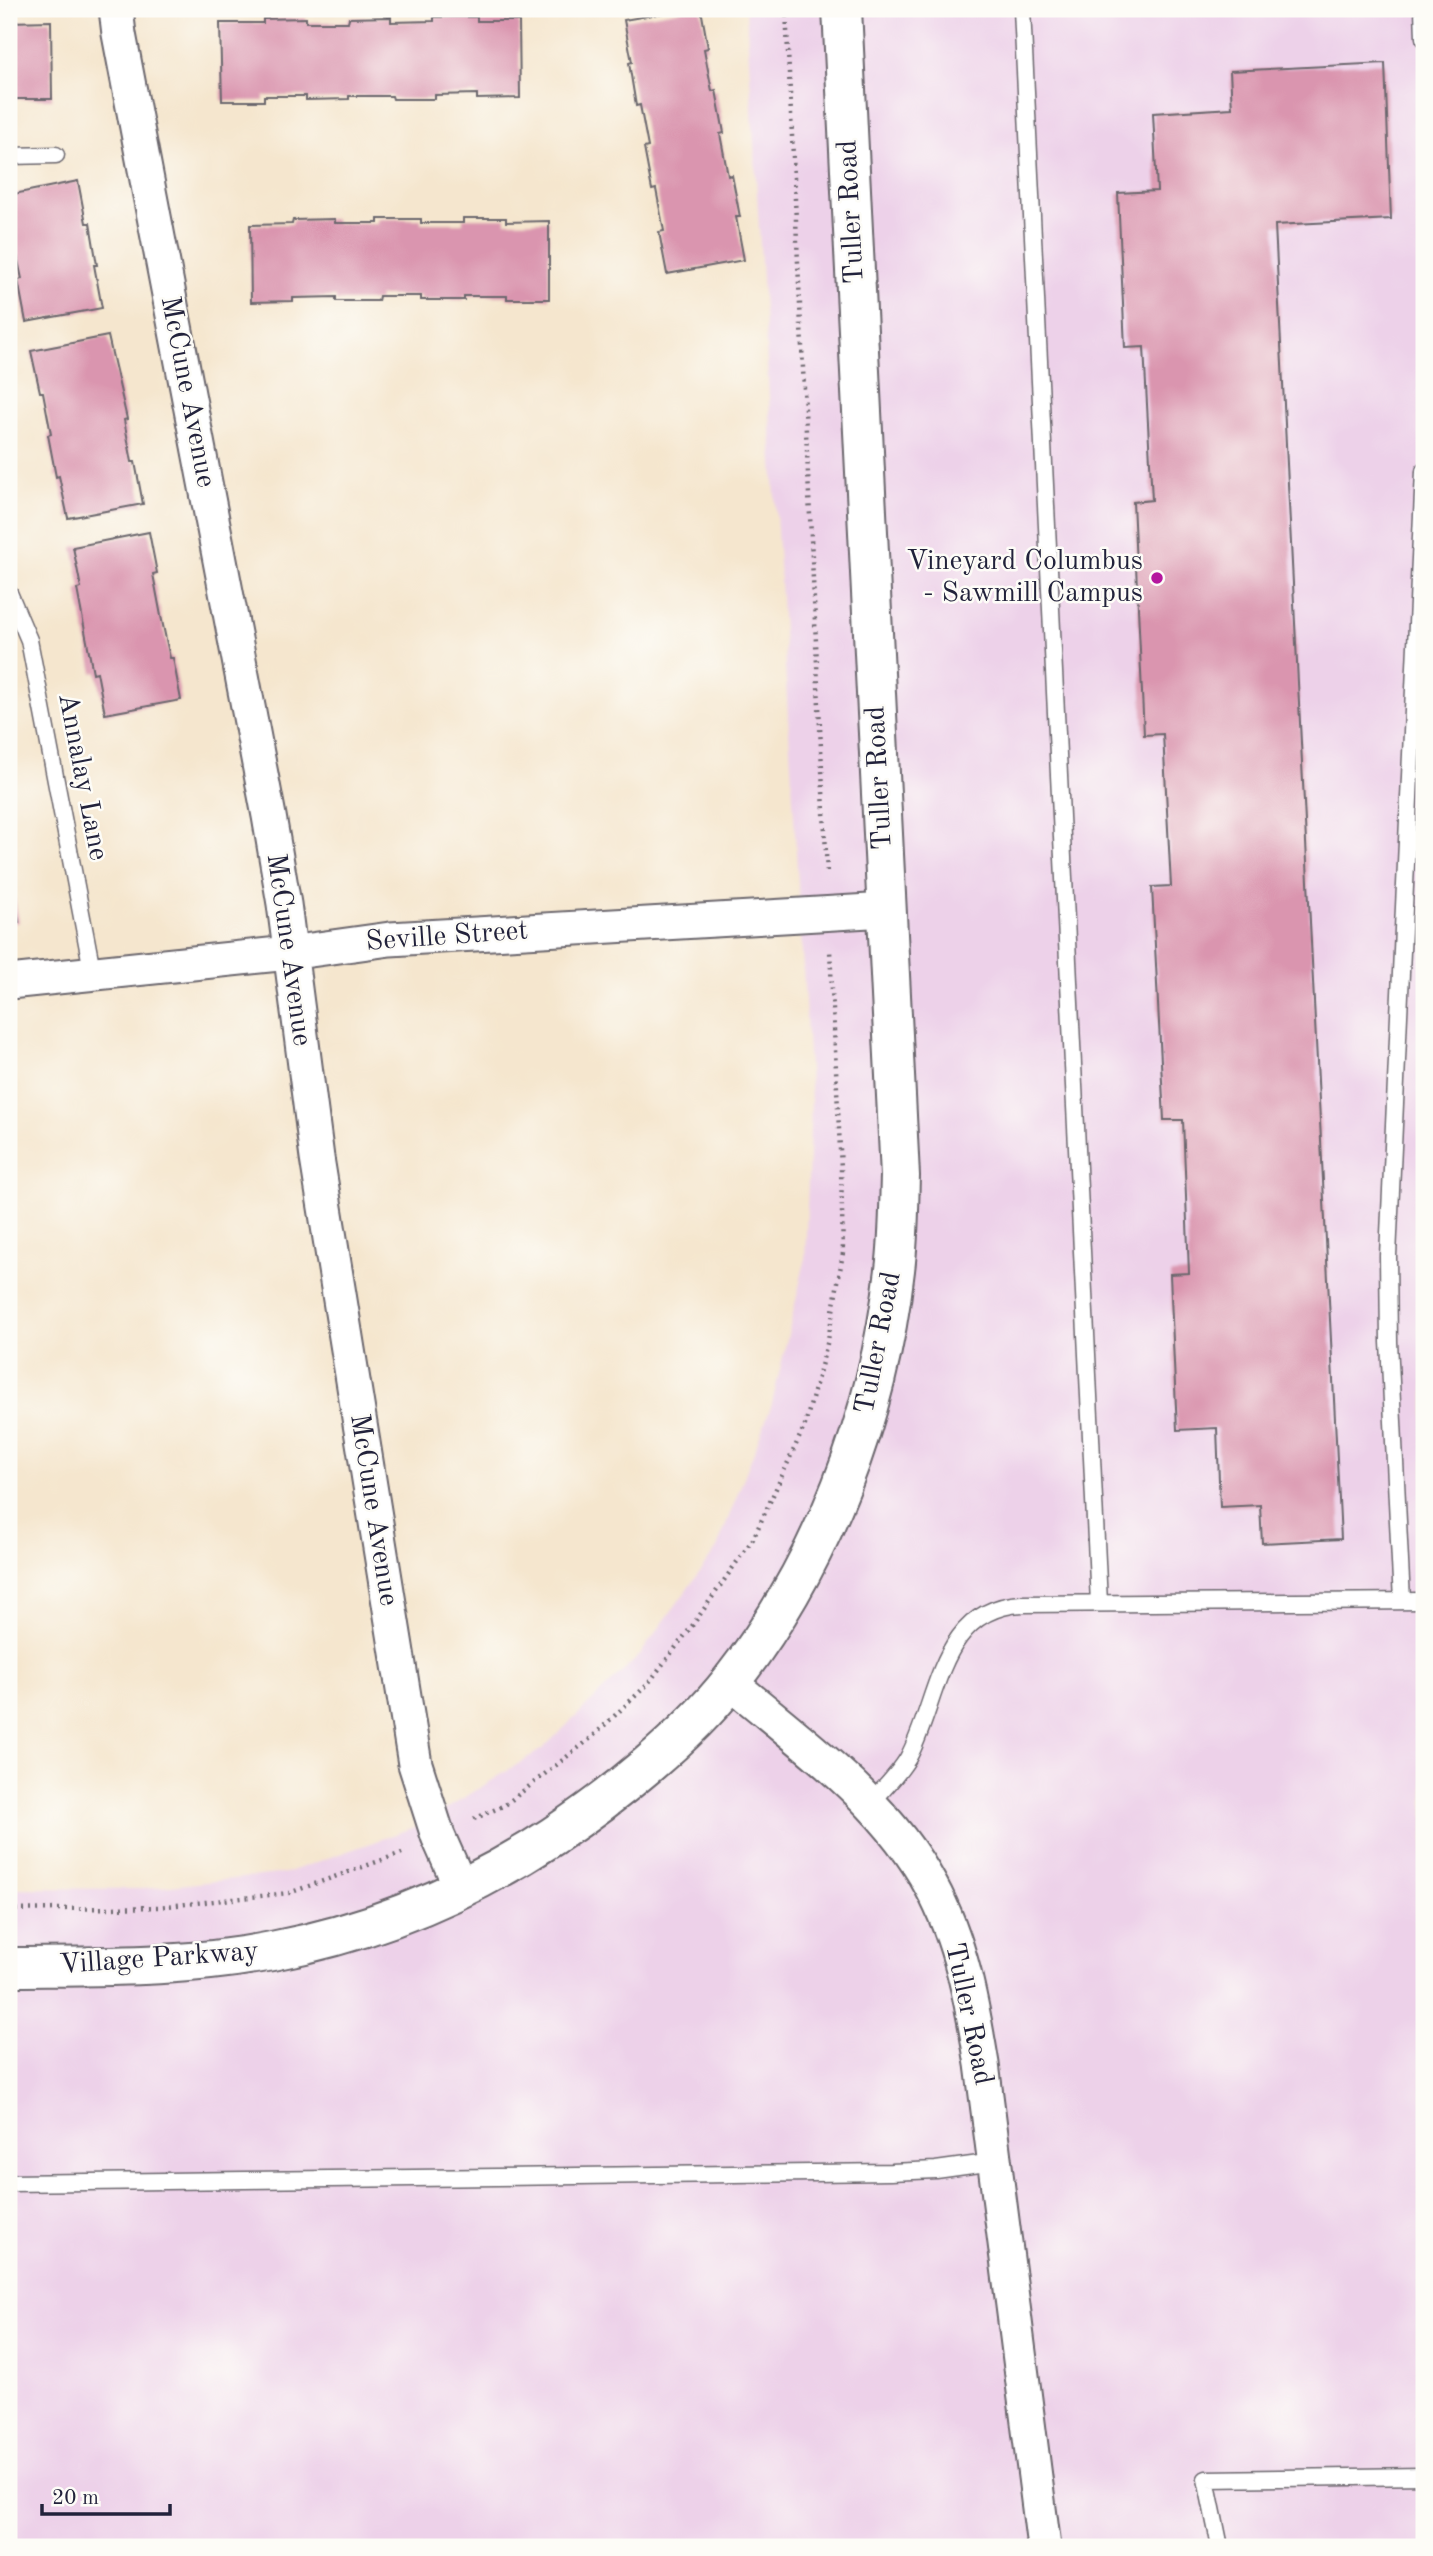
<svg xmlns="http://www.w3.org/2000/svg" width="1433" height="2556" viewBox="0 0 1433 2556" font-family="'Old Standard TT',serif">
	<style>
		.built { fill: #edd1e9 }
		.building { fill: #da95af }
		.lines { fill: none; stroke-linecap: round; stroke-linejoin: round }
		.service-casing { stroke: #6c676e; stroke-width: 19 }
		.minor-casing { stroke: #6c676e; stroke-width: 37 }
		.tertiary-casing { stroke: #6c676e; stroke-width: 42 }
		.path { stroke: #6c676e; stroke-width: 4.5; stroke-dasharray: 2 5; stroke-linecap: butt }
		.service { stroke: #fff; stroke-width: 16 }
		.minor { stroke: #fff; stroke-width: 33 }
		.tertiary { stroke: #fff; stroke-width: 38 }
		.poi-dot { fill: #b5179e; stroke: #fdfcf7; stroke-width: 2.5 }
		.labels { text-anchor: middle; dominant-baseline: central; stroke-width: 5; stroke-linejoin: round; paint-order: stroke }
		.street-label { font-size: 28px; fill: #22223b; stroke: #fdfcf7 }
		.poi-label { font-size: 28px; fill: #22223b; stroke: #fdfcf7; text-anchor: end }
	</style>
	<rect width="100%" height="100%" fill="#fdfcf7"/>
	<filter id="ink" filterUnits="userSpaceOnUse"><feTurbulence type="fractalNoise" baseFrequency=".0143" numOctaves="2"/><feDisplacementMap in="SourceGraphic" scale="14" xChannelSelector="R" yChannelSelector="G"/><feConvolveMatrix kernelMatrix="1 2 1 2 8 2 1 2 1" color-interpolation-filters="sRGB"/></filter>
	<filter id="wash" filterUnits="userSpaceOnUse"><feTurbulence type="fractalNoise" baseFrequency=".00686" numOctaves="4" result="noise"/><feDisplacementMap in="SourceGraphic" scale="28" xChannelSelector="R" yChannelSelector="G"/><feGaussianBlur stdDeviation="1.57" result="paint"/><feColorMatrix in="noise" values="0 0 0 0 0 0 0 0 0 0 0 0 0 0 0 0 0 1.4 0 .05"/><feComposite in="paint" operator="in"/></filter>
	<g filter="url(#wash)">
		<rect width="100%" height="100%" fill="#f5e6ce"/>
		<path class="built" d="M746,9H1424V2547H9V1888L144,1889L286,1873L421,1825L542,1749L639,1656L717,1548L772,1404L805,1261L811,1102Z"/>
		<g id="blocks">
			<path class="building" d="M687,9H701L708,48L704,49L712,91L716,90L724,133L720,134L728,176L732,175L740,217H736L744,260L667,274L659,232L664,231L656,189L652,190L644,148L648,147L640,105L636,106L629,63L632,62L624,20Z
				M391,17V22L434,21V17H477V21H519L520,98L477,99V94L435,95V99H393L392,96H349V99L306,100V96H264V101H222L220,23H263V19L306,18V22H348L349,18Z
				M51,21L52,99H10L9,22Z
				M1385,63L1391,219L1275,225L1341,1539L1262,1543L1260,1505L1220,1507L1217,1428L1177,1430L1170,1274L1189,1273L1183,1120H1164L1152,887L1171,886L1163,734L1144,735L1133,502L1152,500L1144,347L1125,348L1118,193L1157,191L1153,113L1232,108L1230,71Z
				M78,181L86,223H90L97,265H94L102,308L26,322L18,280L22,279L13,237L10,238L9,232V195Z
				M463,218H506V222L549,221V299H507V296H464V300H421V296H379L378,301H336V297L293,298V301L251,302L250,225L292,224L293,220L335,219V223H378V219H421V223H463Z
				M108,336L127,419L124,420L132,462H135L143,504L68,518L59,476L56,477L48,435L51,434L43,392H40L31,351Z
				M149,532L157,573L153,574L161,616L170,658H173L181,700L105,714L97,672L93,673L77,589L81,588L73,547Z
				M9,854L15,880H11L19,922L9,924Z"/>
		</g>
	</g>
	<g filter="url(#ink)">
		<use href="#blocks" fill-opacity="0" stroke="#6c676e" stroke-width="2"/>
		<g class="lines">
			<g class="service-casing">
				<path id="service" d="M1022,9L1099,1603
					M1423,9L1424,38
					M9,156L56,155
					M9,593L29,640L93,975
					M1402,1601L1389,1342L1388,1256L1424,471
					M870,1804C883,1789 898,1775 908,1758C939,1701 939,1608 1022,1604L1424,1601
					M9,2183L891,2172L936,2170L994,2162
					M1220,2547L1206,2479L1424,2476"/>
			</g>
			<g class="minor-casing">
				<path id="minor" d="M116,9L119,34L269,816L284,904L317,1158L415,1764L438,1836L461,1888
					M9,982L289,953L390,939L887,910
					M730,1682C802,1743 886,1801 931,1886C961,1941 972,2003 982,2064L1044,2547"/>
			</g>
			<g class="tertiary-casing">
				<path id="tertiary" d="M9,1967C97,1966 185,1968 272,1951C372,1932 468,1892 553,1836C612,1797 687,1737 731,1681C823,1563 878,1418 895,1270C899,1239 899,1207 900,1176L842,9"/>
			</g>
			<path class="path" d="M786,9L827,875
				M474,1819L505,1805L591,1738L647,1685L692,1626L753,1539L805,1425L828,1340L843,1253L841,1169L830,950
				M9,1910L159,1907L289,1893L402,1853"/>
			<use href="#service" class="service"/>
			<use href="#minor" class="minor"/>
			<use href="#tertiary" class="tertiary"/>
		</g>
	</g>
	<circle class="poi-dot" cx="1157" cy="578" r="7"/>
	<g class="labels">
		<g class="street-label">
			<text transform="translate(852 212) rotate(-93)">Tuller Road</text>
			<text transform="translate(187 392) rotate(79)">McCune Avenue</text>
			<text transform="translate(82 777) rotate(79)">Annalay Lane</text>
			<text transform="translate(880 778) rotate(-93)">Tuller Road</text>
			<text transform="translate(447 937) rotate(-4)">Seville Street</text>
			<text transform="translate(288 950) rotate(82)">McCune Avenue</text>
			<text transform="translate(879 1343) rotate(-79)">Tuller Road</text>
			<text transform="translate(373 1510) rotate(81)">McCune Avenue</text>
			<text transform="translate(159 1959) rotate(-4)">Village Parkway</text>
			<text transform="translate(968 2014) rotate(78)">Tuller Road</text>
		</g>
		<g class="poi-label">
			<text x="1143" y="562">Vineyard Columbus<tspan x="1143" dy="32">- Sawmill Campus</tspan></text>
		</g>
	</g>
	<rect width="1433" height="2556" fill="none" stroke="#fdfcf7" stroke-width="35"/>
	<path d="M42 2504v10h128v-10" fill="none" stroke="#22223b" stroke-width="3.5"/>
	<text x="52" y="2504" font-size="21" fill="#22223b" stroke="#fdfcf7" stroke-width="5" paint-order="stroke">20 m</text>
</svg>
